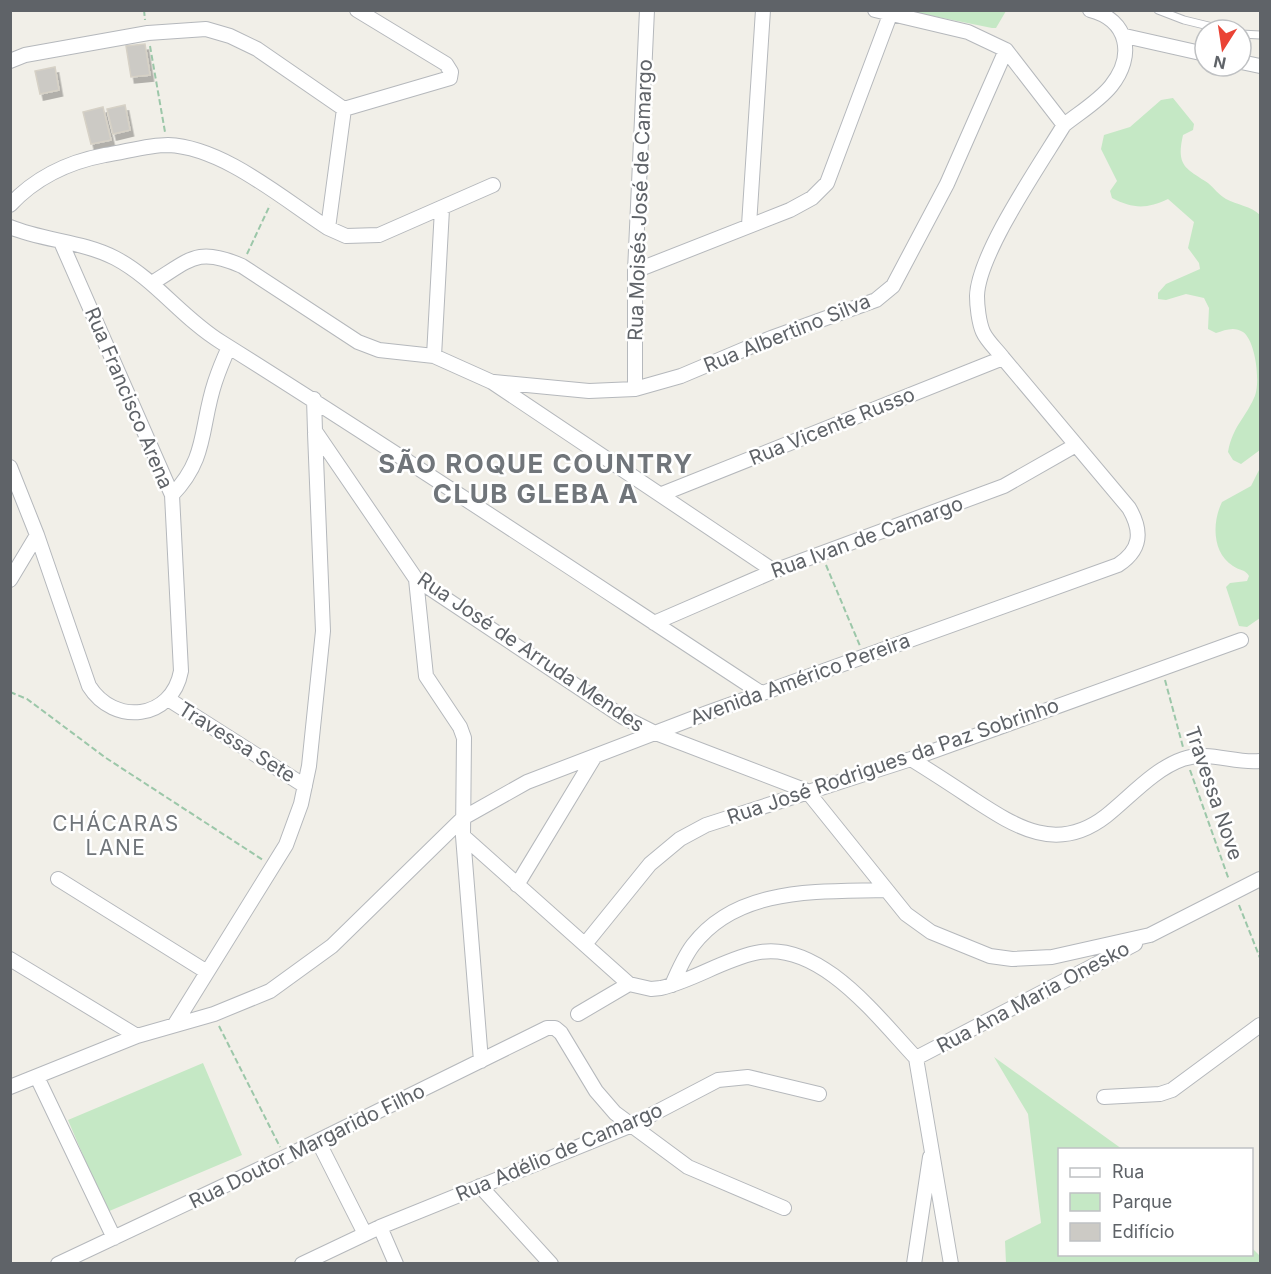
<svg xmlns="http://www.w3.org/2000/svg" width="1271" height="1274" viewBox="0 0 1271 1274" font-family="Inter,sans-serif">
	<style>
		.green { fill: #c5e8c5 }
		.building { fill: #cccac5; stroke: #d6d1c6; stroke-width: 1.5; filter: url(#shadow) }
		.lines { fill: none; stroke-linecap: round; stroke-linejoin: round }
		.lane-casing { stroke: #b5b8bc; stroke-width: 9 }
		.street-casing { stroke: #b5b8bc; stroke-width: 16 }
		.path { stroke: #9cc7a9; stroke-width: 2; stroke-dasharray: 6 3; stroke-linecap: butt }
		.lane { stroke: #fff; stroke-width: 7 }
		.street { stroke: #fff; stroke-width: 14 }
		.labels { text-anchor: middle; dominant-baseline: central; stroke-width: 5; stroke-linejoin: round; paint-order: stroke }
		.street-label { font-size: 20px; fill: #5f6368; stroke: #fff }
		.neighbourhood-label { font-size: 21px; letter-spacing: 1.5px; fill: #70757a; stroke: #fff }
		.district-label { font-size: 26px; font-weight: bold; letter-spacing: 1.5px; fill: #70757a; stroke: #fff }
	</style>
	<defs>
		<filter id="shadow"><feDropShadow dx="3.5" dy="6" stdDeviation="0" flood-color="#0004"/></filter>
	</defs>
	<rect width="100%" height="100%" fill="#f1efe8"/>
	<path class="green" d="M908,11H1006L996,28H992Z
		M1173,98L1194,124L1193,130L1183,135C1176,166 1185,168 1208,183C1214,188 1219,195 1226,199C1237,205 1251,206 1260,215V450L1241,464L1233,460L1228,452C1233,426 1244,420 1254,398C1261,385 1256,341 1243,332C1234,326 1225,330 1216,333L1208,329L1209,308L1204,298L1186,294L1166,300L1158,299V293L1166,284L1200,269L1199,263L1188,248L1194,222L1168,199C1147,209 1133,209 1112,198L1110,191L1117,181L1101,149L1104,135L1130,127L1161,100Z
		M1260,468V618L1247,627L1239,626L1226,587L1230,583L1247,581L1249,576C1245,569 1240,571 1233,566C1212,553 1212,522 1222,502L1251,486Z
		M994,1057L1122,1149L1060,1150V1254H1252V1248L1260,1256V1263H1006L1005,1241L1041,1223L1028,1114Z
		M203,1063L242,1155L107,1212L68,1120Z"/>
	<path class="building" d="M145,44L150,75L131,77L126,46Z
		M55,67L59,90L40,94L35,71Z
		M125,105L130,130L113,134L107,109Z
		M103,107L111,140L91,144L83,112Z"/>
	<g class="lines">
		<g class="lane-casing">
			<path id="lane" d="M1158,10L1184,20L1225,30
				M1241,34L1260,35"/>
		</g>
		<g class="street-casing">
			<path id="street" d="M1125,36L1205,54
				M10,61L25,55L148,33L206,29L230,36L257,49L344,109L450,78L451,72L446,64L357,10
				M1241,62L1260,66
				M1064,125C1079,113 1099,101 1111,86C1135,56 1129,20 1090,10
				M10,205C36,177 68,162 105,155C125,152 148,145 168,145C223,147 283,199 328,228L346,236L379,235L493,185
				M749,225L763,10
				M10,227C44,241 82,241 115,258C155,279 182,318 221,342C403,456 581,575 761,693
				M328,228L344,109
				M635,271L790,210L812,198L827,183L890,15
				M152,283C190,260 197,246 242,266L358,342L379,350L434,356L492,382L774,571
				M434,356L442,209
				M494,382L589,391L635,389L681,376L771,338L876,300L893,286L947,184L1006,50
				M635,389V271L647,10
				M314,399L315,431L416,579L623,717L653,732L807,791L906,914L931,932L990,956L1012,959L1052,957L1150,935L1260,879
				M10,467L37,535L10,580
				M662,494L1003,358
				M172,495C208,458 200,427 215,382C219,370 224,358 229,347
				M37,535L89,686C114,726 172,720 181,671L172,495L61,242
				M416,579L426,676L460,727L464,738L463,836L629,984L651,989L661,988C694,980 723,960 755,953C819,938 878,1018 916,1058
				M654,623L774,571L1004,486L1076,445
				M168,699L305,786
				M911,759C932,772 952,785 973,799C1016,827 1057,854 1106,816C1130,797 1154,769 1183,759C1208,750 1235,764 1260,761
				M463,836L481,1061
				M58,879L207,972
				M517,885L595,756
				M586,943L650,864L680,839L706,825L911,759L1241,640
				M10,959L137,1036
				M672,985C678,971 684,957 693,945C738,886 819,892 885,890
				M578,1014L629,984
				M175,1024L286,845L301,804L309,766L323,631L315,433
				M916,1058L1135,944
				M916,1058L951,1264
				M37,1077L114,1238
				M10,1087L137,1036L214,1014L270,991L332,946L463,818L527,782L707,713L1118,565C1141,550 1143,532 1129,508L1003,358C997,350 987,341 983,332C979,323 977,306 977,296C978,254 1041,163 1064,125L1006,50L968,32L875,10
				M1104,1097L1160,1094L1172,1090L1260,1025
				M318,1141L365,1234
				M480,1186L551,1264
				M380,1227L396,1264
				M58,1264L285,1157L547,1028H555L561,1033L596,1091L615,1113L688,1167L784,1208
				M302,1264L380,1227L632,1125L718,1080L748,1077L819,1094
				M914,1264L930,1157"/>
		</g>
		<path class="path" d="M144,10L145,20
			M150,46L165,132
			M247,254L270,205
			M826,565L860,646
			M1165,680L1183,747
			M10,692L27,699L106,758L263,860
			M1190,770L1229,880
			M1239,905L1260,958
			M219,1026L280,1147"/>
		<use href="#lane" class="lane"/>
		<use href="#street" class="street"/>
	</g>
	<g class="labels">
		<g class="street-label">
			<text transform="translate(640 200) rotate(-88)">Rua Moisés José de Camargo</text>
			<text transform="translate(787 333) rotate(-22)">Rua Albertino Silva</text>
			<text transform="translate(129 398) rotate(67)">Rua Francisco Arena</text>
			<text transform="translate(832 426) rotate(-22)">Rua Vicente Russo</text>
			<text transform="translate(867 537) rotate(-20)">Rua Ivan de Camargo</text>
			<text transform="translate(531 652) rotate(34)">Rua José de Arruda Mendes</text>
			<text transform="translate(800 679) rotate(-20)">Avenida Américo Pereira</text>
			<text transform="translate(237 742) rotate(32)">Travessa Sete</text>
			<text transform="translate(893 761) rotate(-19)">Rua José Rodrigues da Paz Sobrinho</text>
			<text transform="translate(1214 793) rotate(71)">Travessa Nove</text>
			<text transform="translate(1033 997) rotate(-28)">Rua Ana Maria Onesko</text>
			<text transform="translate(307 1146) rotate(-26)">Rua Doutor Margarido Filho</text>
			<text transform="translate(559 1152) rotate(-23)">Rua Adélio de Camargo</text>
		</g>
		<g class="neighbourhood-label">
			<text x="116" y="823">CHÁCARAS<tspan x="116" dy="24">LANE</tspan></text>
		</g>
		<g class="district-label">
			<text x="536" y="463">SÃO ROQUE COUNTRY<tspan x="536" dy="30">CLUB GLEBA A</tspan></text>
		</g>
	</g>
	<rect width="1271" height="1274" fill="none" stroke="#5f6368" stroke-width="24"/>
	<rect x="1058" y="1148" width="195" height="108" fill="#ffffff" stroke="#bfc1c3" stroke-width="1.5"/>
	<rect x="1070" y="1168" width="30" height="9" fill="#ffffff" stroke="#bfc1c3" stroke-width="1.5"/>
	<text x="1112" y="1178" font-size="18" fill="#5f6368">Rua</text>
	<rect x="1070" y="1193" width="30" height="18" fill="#c5e8c5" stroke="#bfc1c3" stroke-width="1.5"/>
	<text x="1112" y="1208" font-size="18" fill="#5f6368">Parque</text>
	<rect x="1070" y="1223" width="30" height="18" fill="#cccac5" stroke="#bfc1c3" stroke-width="1.5"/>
	<text x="1112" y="1238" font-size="18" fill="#5f6368">Edifício</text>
	<g transform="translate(1223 48) rotate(192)"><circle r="28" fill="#ffffff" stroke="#bfc1c3" stroke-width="1.5"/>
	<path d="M0-4.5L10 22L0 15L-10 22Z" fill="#ea4335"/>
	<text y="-9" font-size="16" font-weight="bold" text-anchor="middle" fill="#5f6368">N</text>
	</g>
</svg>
